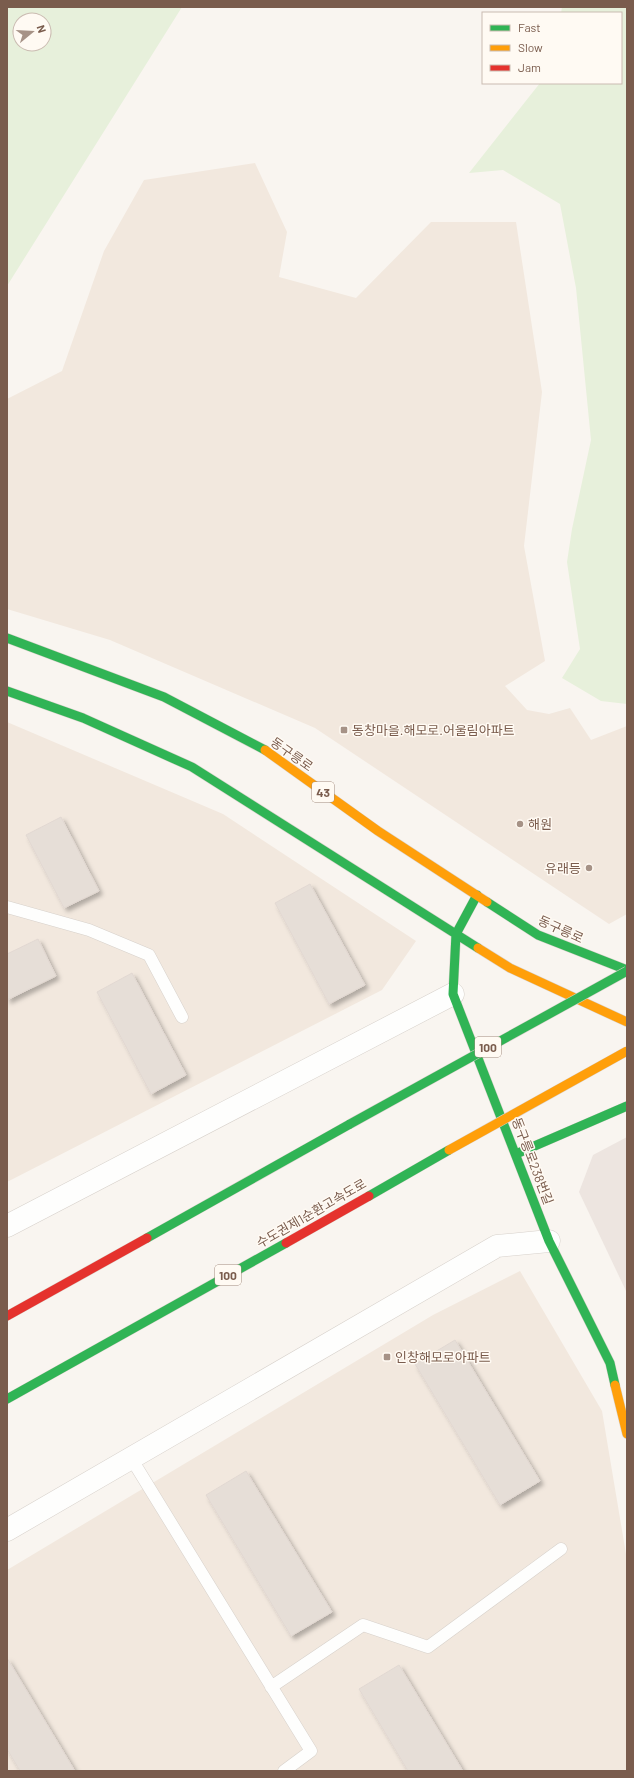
<svg xmlns="http://www.w3.org/2000/svg" width="634" height="1778" viewBox="0 0 634 1778" font-family="Barlow,'Noto Sans KR',sans-serif">
	<style>
		.residential { fill: #f2e8de }
		.industrial { fill: #ede5e0 }
		.green { fill: #e7f0db; fill-rule: evenodd }
		.building { fill: #e6ded7; stroke: #e2d8d2; filter: url(#shadow) }
		.lines { fill: none; stroke-linecap: round; stroke-linejoin: round }
		.lane-casing { stroke: #d7d1cb; stroke-width: 13 }
		.street-casing { stroke: #d7d1cb; stroke-width: 23 }
		.fast-casing { stroke: #d9d2cb; stroke-width: 10 }
		.slow-casing { stroke: #d9d2cb; stroke-width: 10 }
		.jam-casing { stroke: #d9d2cb; stroke-width: 10 }
		.lane { stroke: #fefefd; stroke-width: 12 }
		.street { stroke: #fefefd; stroke-width: 22 }
		.fast { stroke: #30b455; stroke-width: 9 }
		.slow { stroke: #ff9f0a; stroke-width: 9 }
		.jam { stroke: #e5322d; stroke-width: 9 }
		.fast-bridge-casing { stroke: #dad1cc; stroke-width: 10; stroke-linecap: butt }
		.slow-bridge-casing { stroke: #dad1cc; stroke-width: 10; stroke-linecap: butt }
		.fast-bridge { stroke: #30b455; stroke-width: 9 }
		.slow-bridge { stroke: #ff9f0a; stroke-width: 9 }
		.poi-dot { fill: #a69286; stroke: #fffaf3; stroke-width: 1.5 }
		.labels { text-anchor: middle; dominant-baseline: central; stroke-width: 3; stroke-linejoin: round; paint-order: stroke }
		.shield { fill: #fffaf3; stroke: #a28b7f; stroke-width: 1 }
		.shield-label { font-size: 12px; font-weight: bold; fill: #7a5c4d }
		.poi-label { font-size: 13px; fill: #7a5c4d; stroke: #fffaf3; text-anchor: start }
		.street-label { font-size: 13px; fill: #7a5c4d; stroke: #fffaf3 }
	</style>
	<defs>
		<filter id="shadow"><feDropShadow dx="3.5" dy="3.5" stdDeviation="2" flood-color="#0004"/></filter>
	</defs>
	<rect width="100%" height="100%" fill="#f9f5f0"/>
	<path class="residential" d="M255,163L287,232L279,277L356,298L431,222H516L542,392L524,546L545,661L505,686L527,710L549,714L570,708L591,740L627,726V914L609,924L315,728L110,640L7,609V399L62,371L104,251L144,180Z
		M7,722L223,814L416,941L382,990L7,1182Z
		M520,1271L602,1411L627,1560V1771H7V1570L433,1315Z"/>
	<path class="industrial" d="M627,1137V1293L579,1192L593,1155Z"/>
	<path class="green" d="M7,7H182L7,286ZM20,20H44V44H20Z
		M562,7H627V704L601,701L562,678L580,649L567,562L572,529L591,440L576,288L560,204L503,170L469,173L540,83H621V13H561Z"/>
	<path class="building" d="M61,817L99,891L64,908L26,835Z
		M310,884L365,985L329,1004L275,903Z
		M38,939L56,976L7,1000V954Z
		M132,973L186,1075L151,1094L97,992Z
		M455,1340L540,1481L500,1505L415,1364Z
		M246,1471L332,1612L291,1636L206,1495Z
		M7,1658L75,1771H20L7,1749Z
		M399,1665L463,1771H408L359,1689Z"/>
	<g class="lines">
		<g class="lane-casing">
			<path id="lane" d="M7,907L89,930L149,955L182,1017
				M131,1458L311,1751L284,1771
				M271,1687L363,1625L428,1647L561,1549"/>
		</g>
		<g class="street-casing">
			<path id="street" d="M7,1226L453,994
				M7,1530L497,1246L549,1241"/>
		</g>
		<g class="fast-casing">
			<path id="fast" d="M7,638L164,697L265,750
				M7,691L83,718L192,767L478,948
				M477,895L456,934L453,994L549,1241L610,1363L615,1385
				M487,902L538,935L627,970
				M516,1154L627,1106
				M369,1196L449,1150
				M147,1238L350,1124
				M7,1399L286,1243"/>
		</g>
		<g class="slow-casing">
			<path id="slow" d="M265,750L378,831L487,902
				M478,948L510,968L627,1022
				M615,1385L627,1434"/>
		</g>
		<g class="jam-casing">
			<path id="jam" d="M286,1243L369,1196
				M7,1316L147,1238"/>
		</g>
		<use href="#lane" class="lane"/>
		<use href="#street" class="street"/>
		<use href="#fast" class="fast"/>
		<use href="#slow" class="slow"/>
		<use href="#jam" class="jam"/>
		<g class="fast-bridge-casing">
			<path id="fast-bridge" d="M350,1124L627,971"/>
		</g>
		<g class="slow-bridge-casing">
			<path id="slow-bridge" d="M449,1150L627,1051"/>
		</g>
		<use href="#fast-bridge" class="fast-bridge"/>
		<use href="#slow-bridge" class="slow-bridge"/>
	</g>
	<g class="poi-dot">
		<rect x="340" y="726" width="8" height="8" rx="2"/>
		<circle cx="520" cy="824" r="4"/>
		<circle cx="589" cy="868" r="4"/>
		<rect x="383" y="1353" width="8" height="8" rx="2"/>
	</g>
	<g class="labels">
		<g class="shield">
			<rect x="312" y="782" width="22" height="20" rx="3"/>
			<rect x="475" y="1037" width="26" height="20" rx="3"/>
			<rect x="215" y="1265" width="26" height="20" rx="3"/>
		</g>
		<g class="shield-label">
			<text x="323" y="792">43</text>
			<text x="488" y="1047">100</text>
			<text x="228" y="1275">100</text>
		</g>
		<g class="poi-label">
			<text x="352" y="730">동창마을.해모로.어울림아파트</text>
			<text x="528" y="824">해원</text>
			<text x="581" y="868" text-anchor="end">유래등</text>
			<text x="395" y="1357">인창해모로아파트</text>
		</g>
		<g class="street-label">
			<text transform="translate(292 754) rotate(35)">동구릉로</text>
			<text transform="translate(561 929) rotate(24)">동구릉로</text>
			<text transform="translate(533 1161) rotate(69)">동구릉로238번길</text>
			<text transform="translate(311 1213) rotate(-30)">수도권제1순환고속도로</text>
		</g>
	</g>
	<rect width="634" height="1778" fill="none" stroke="#7a5c4d" stroke-width="16"/>
	<rect x="482" y="12" width="140" height="72" fill="#fffaf3" stroke="#cabbb1"/>
	<rect x="490" y="25" width="20" height="6" fill="#30b455" stroke="#cabbb1"/>
	<text x="518" y="32" font-size="12" fill="#7a5c4d">Fast</text>
	<rect x="490" y="45" width="20" height="6" fill="#ff9f0a" stroke="#cabbb1"/>
	<text x="518" y="52" font-size="12" fill="#7a5c4d">Slow</text>
	<rect x="490" y="65" width="20" height="6" fill="#e5322d" stroke="#cabbb1"/>
	<text x="518" y="72" font-size="12" fill="#7a5c4d">Jam</text>
	<g transform="translate(32 32) rotate(72)"><circle r="19" fill="#fffaf3" stroke="#cabbb1"/>
	<path d="M0-3L7 15L0 10L-7 15Z" fill="#a69286"/>
	<text y="-6" font-size="11" font-weight="bold" text-anchor="middle" fill="#7a5c4d">N</text>
	</g>
</svg>
